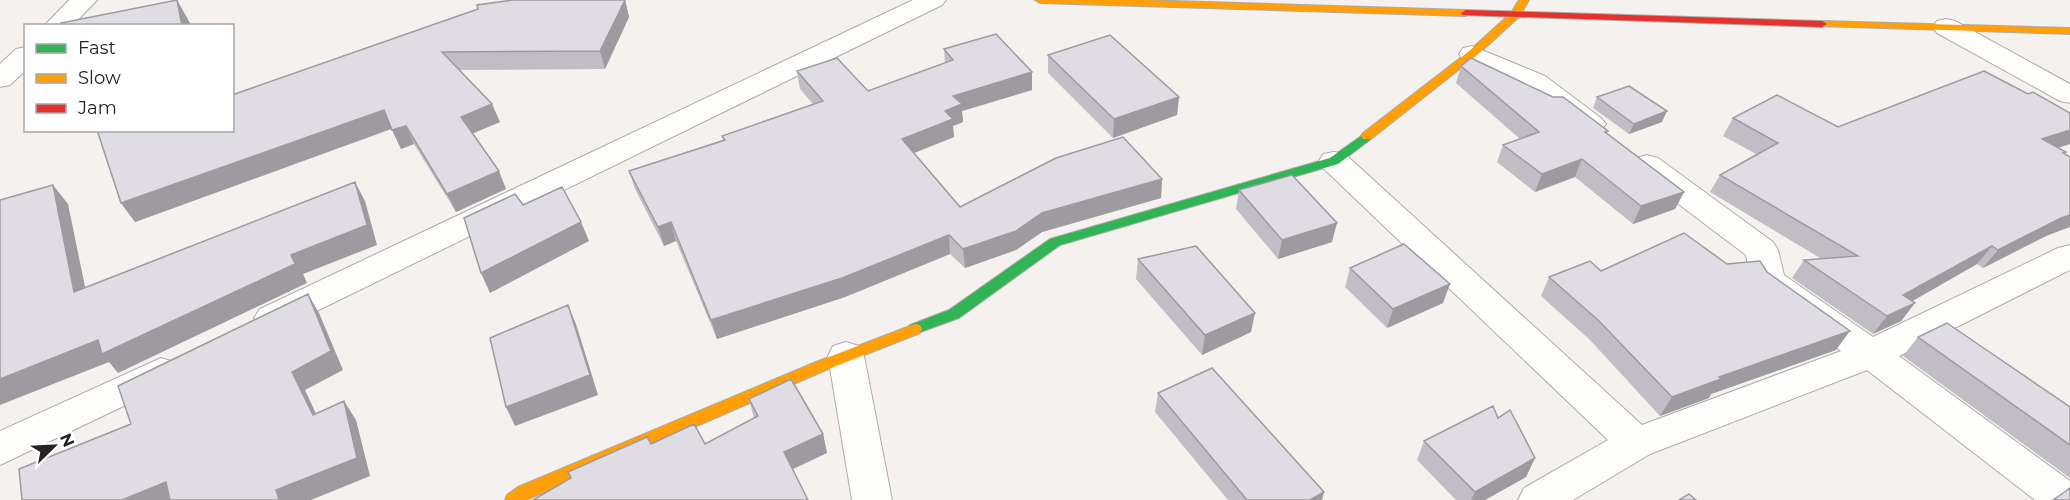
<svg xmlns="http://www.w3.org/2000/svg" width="2070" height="500" viewBox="0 0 2070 500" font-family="Montserrat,sans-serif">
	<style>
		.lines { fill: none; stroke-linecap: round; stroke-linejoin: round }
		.street-casing { stroke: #aeacaa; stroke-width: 2 }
		.fast-casing { stroke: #aeacaa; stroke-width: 2 }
		.slow-casing { stroke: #aeacaa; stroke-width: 2 }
		.jam-casing { stroke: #aeacaa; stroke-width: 2 }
		.street { fill: #fdfdfc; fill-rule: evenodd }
		.fast { fill: #30b455; fill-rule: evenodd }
		.slow { fill: #ff9f0a; fill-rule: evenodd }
		.jam { fill: #e5322d; fill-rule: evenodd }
		.wall { fill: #c1bdc4 }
		.shaded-wall { fill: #9d9aa0 }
		.building { fill: #e0dce4; stroke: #9d9aa0; stroke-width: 1.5 }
	</style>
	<rect width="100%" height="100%" fill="#f4f1ee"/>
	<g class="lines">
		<g class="street-casing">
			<path id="street" d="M69,0H97L72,26H44Z
				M913,0H946L942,5L284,327L272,331L260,327L254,318L260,309Z
				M1946,19L1955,21L2070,84V103L2060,101L1937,33L1933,27L1937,21Z
				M1472,46L1545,76L1601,118L1606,124L1601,130L1591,133L1581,130L1525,88L1463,60L1459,54L1463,48Z
				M26,47V70L10,85L0,87V64L16,49Z
				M1334,152L1345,154L1642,425L1841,351L1756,289L1751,281L1746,255L1636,172L1632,165L1636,158L1647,155L1658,158L1773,242L1778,250L1784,275L1873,337L2058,248L2070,245V270L1899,356L2070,481V500H2035L1867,370L1650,454L1573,500H1518L1524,488L1608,440L1323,168L1319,161L1323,154Z
				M846,342L859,346L864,356L892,500H852L828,356L833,346Z
				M161,358L174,362L179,372L174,382L0,465V431Z"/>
		</g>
		<g class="fast-casing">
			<path id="fast" d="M1367,132L1371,133L1373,136L1371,139L1338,164L1060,245L959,318L915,334L910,333L908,329L910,325L949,310L1050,239L1330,158Z"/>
		</g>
		<g class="slow-casing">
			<path id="slow" d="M1035,0H1142L1466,10L1471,13L1466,16L1040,3Z
				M1519,0H1529L1519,17L1476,56L1371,139H1363L1361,136L1363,133L1468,52L1511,13Z
				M1822,21L2070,28V34L1818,26V22Z
				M915,324L920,325L922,329L920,333L826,370L526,500H505L507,495L518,487L816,362Z"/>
		</g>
		<g class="jam-casing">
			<path id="jam" d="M1466,10L1822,21L1827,24L1822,27L1462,15L1461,13Z"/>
		</g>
		<use href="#street" class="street"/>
		<use href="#fast" class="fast"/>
		<use href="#slow" class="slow"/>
		<use href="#jam" class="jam"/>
	</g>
	<path class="wall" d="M513,0H625L629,17L605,69L460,70L500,122L472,133L506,189L456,212L414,144L401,149L392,129L135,222L121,203L232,130Z
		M944,49L1032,90L962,111L963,122L953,126L954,137L914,153L960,207L1162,179L1161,198L1042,232L1016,250L965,268L950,254L845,297L717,339L676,241L664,246L635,189L629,171L723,140L722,136L813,104L800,89L797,71L868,91L945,63Z
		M1048,55L1179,97L1177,115L1113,138L1048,73Z
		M1461,66L1608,131L1607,133L1684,192L1675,209L1633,224L1575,177L1535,192L1497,162L1503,145L1520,139L1456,83Z
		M2028,94L2070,113V144L2058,148L2064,154L2046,236L1983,268L1977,264L1912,301L1915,303L1901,321L1873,334L1792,278L1804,260L1820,258L1710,192L1720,175L1756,154L1723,136L1733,118L1838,127Z
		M1597,97L1662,122L1629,134L1593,108Z
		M1239,190L1332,242L1278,259L1236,209Z
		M1138,259L1251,332L1202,355L1136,279Z
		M1727,264L1767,272L1836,350L1711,394L1709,398L1660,416L1589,339L1541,296L1549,277L1601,271Z
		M1350,268L1443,303L1387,328L1345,287Z
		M1918,337L2070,407V478L1903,356Z
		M1158,393L1322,500H1228L1155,412Z
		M749,399L823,434L827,453L651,444H705L754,418Z
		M1498,418L1535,458L1526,477L1485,500H1456L1417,460L1424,441Z"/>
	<path class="shaded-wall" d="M177,0L190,23V26H182Z
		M625,0L629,17L605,69L600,51Z
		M1032,72V90L962,111L963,122L953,126L954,137L904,157L902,139L945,111L953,96Z
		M1179,97L1177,115L1113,138L1114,119Z
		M492,104L500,122L469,135L461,117Z
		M384,110L393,128L135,222L121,203Z
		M1667,111L1662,122L1629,134L1634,124Z
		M406,126L414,144L401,149L392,130Z
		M2070,130V144L2029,157L2042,139Z
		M1582,159L1575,177L1535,192L1542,174Z
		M499,171L506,189L456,212L447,194Z
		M1162,179L1161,198L1042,232L1016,250L965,268L963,249L1042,213Z
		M355,182L365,201L377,245L303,274L307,283L118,373L109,362L0,405V379L291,255Z
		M53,185L68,204L90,311L74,292Z
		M1684,192L1675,209L1633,224L1641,206Z
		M2070,215V227L2046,236L1983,268L1998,250L2061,218Z
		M581,222L589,241L490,293L481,273Z
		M671,222L676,241L664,246L658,227Z
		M1337,223L1332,242L1278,259L1282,240Z
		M949,235L950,254L845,297L717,339L711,320Z
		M1992,246L1977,264L1890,314L1903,295Z
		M1450,284L1443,303L1387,328L1393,309Z
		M308,294L319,313L343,370L305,390L325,433L313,415L292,372Z
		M1915,303L1901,321L1873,334L1887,316Z
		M568,305L576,324L598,395L515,426L506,407Z
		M1255,313L1251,332L1202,355L1205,335Z
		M1850,331L1836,350L1711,394L1709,398L1660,416L1672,397L1719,377Z
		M344,401L356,420L370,476L311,500H279L276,490Z
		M823,434L827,453L789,471L784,452Z
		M1535,458L1526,477L1485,500H1471L1475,492Z
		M166,482L182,500H122Z
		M1324,492L1322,500H1310Z"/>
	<path class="building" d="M177,0L182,26H62L61,23Z
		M513,0H625L600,51L442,52L492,104L461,117L499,171L447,194L406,126L392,130L384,110L121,203L97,130H232V95L478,9L477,5Z
		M996,34L1032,72L953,96L962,104L945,111L953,119L902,139L960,207L1056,158L1123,137L1162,179L1042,213L1016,231L963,249L949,235L842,278L711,320L671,222L658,227L629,171L725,140L722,136L823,101L797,71L837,58L868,91L953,60L944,49Z
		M1110,35L1179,97L1114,119L1048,55Z
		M1471,58L1553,97H1563L1608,131L1605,132L1684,192L1641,206L1582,159L1542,174L1503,145L1539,132L1461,66Z
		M1984,71L2028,94L2033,92L2070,113V130L2042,139L2066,152L2063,153L2070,157V215L2061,218L1998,250L1992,246L1903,295L1915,303L1887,316L1804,260L1858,256L1720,175L1778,143L1733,118L1777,95L1838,127Z
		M1629,86L1667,111L1634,124L1597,97Z
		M1292,175L1337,223L1282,240L1239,190Z
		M355,182L367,225L291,255L295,264L102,354L98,340L0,379V200L53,185L74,292Z
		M562,187L581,222L481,273L464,218L515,194L523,205Z
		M1684,233L1727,264L1760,261L1767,272L1850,331L1719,377L1721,379L1672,397L1598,320L1549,277L1590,261L1601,271Z
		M1404,244L1450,284L1393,309L1350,268Z
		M1196,246L1255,313L1205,335L1138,259Z
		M308,294L331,351L292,372L313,415L344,401L357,458L276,490L279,500H170L166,482L122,500H22L19,469L131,424L118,386Z
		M568,305L590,375L506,407L490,338Z
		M1947,323L2070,407V445L1918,337Z
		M1212,368L1324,492L1310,500H1247L1158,393Z
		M791,379L823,434L784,452L808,500H533L571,478L568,472L647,437L651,444L694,424L705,444L758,416L749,399Z
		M1493,406L1498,418L1510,410L1535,458L1475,492L1424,441Z
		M2070,488V500H2053L2066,491Z
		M1689,494L1696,500H1679Z"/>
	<rect x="24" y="24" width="210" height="108" fill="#ffffff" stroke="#a8a7a6" stroke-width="1.5"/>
	<rect x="36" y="44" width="30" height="9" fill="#30b455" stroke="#a8a7a6" stroke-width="1.5"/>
	<text x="78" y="54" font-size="18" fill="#252321">Fast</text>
	<rect x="36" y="74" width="30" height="9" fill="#ff9f0a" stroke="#a8a7a6" stroke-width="1.5"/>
	<text x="78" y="84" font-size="18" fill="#252321">Slow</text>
	<rect x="36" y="104" width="30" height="9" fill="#e5322d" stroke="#a8a7a6" stroke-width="1.5"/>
	<text x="78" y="114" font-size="18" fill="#252321">Jam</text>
	<g transform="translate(54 446) rotate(66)" stroke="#ffffff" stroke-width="4.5" paint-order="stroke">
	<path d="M0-4.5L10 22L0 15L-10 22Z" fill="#252321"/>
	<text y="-9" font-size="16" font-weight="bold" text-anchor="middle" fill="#252321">N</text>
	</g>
</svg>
